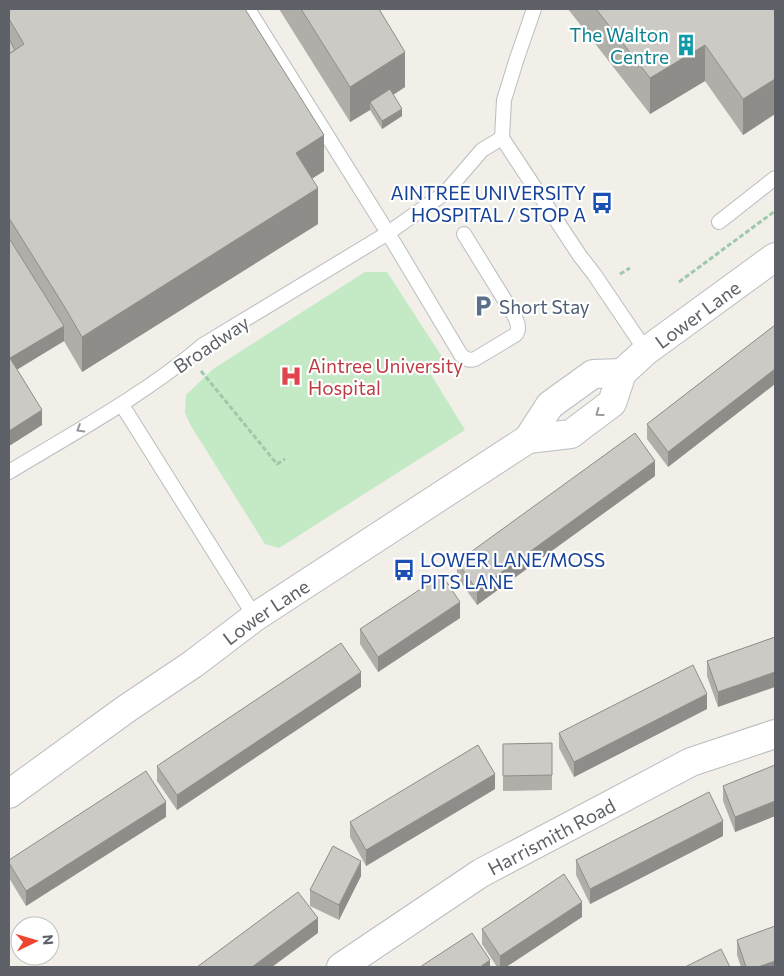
<svg xmlns="http://www.w3.org/2000/svg" width="784" height="976" viewBox="0 0 784 976" font-family="Commissioner,sans-serif">
	<style>
		.green { fill: #c3e9c5 }
		.lines { fill: none; stroke-linecap: round; stroke-linejoin: round }
		.lane-casing { stroke: #b9bcc1; stroke-width: 16 }
		.street-casing { stroke: #b9bcc1; stroke-width: 30 }
		.secondary-casing { stroke: #babdc3; stroke-width: 30 }
		.path { stroke: #9ccaab; stroke-width: 3; stroke-dasharray: 5 2.5; stroke-linecap: butt }
		.lane { stroke: #fff; stroke-width: 14 }
		.street { stroke: #fff; stroke-width: 28 }
		.secondary { stroke: #fff; stroke-width: 28 }
		.wall { fill: #afaea9 }
		.shaded-wall { fill: #8f8d89 }
		.building { fill: #cccac4; stroke: #8f8d89 }
		.oneway { stroke: #96999d }
		.labels { text-anchor: middle; dominant-baseline: central; stroke-width: 4.5; stroke-linejoin: round; paint-order: stroke }
		.culture-label { font-size: 19px; fill: #0d838f; stroke: #fff; text-anchor: end }
		.transit-label { font-size: 19px; fill: #164399; stroke: #fff; text-anchor: end }
		.service-label { font-size: 19px; fill: #4e5e75; stroke: #fff; text-anchor: start }
		.street-label { font-size: 19px; fill: #5e6268; stroke: #fff }
		.health-label { font-size: 19px; fill: #be3a42; stroke: #fff; text-anchor: start }
	</style>
	<rect width="100%" height="100%" fill="#f1efe7"/>
	<path class="green" d="M365,272H387L446,363L430,373L465,430L279,548L265,544L191,426L185,413L186,395L213,369Z"/>
	<g class="lines">
		<g class="lane-casing">
			<path id="lane" d="M248,9L388,233L461,355C465,359 469,361 475,359L515,335C521,330 517,321 514,315L464,234
				M534,9L517,58L504,100L502,138L580,256L594,274L646,351
				M719,222L775,178
				M122,405L255,617
				M9,472C75,432 144,395 203,345L388,233L445,193L482,150L502,138"/>
		</g>
		<g class="street-casing">
			<g id="street">
				<path id="s1" d="M341,967L481,873L691,762L775,734"/>
			</g>
		</g>
		<g class="secondary-casing">
			<g id="secondary">
				<path id="s2" d="M528,439L571,434L580,427L612,403L622,373L646,351L775,257"/>
				<path id="s3" d="M9,794L126,709L193,664L255,617L528,439L550,405L593,374L622,373"/>
			</g>
		</g>
		<path class="path" d="M620,274L630,268
			M679,282L775,211
			M201,371L277,464L285,459"/>
		<use href="#lane" class="lane"/>
		<use href="#street" class="street"/>
		<use href="#secondary" class="secondary"/>
	</g>
	<path class="wall" d="M9,9L324,171L312,178L318,224L82,372L64,341L17,369L42,425L9,446Z
		M279,9H379L405,87L393,95L402,116L382,129L370,110L350,122Z
		M568,9H775V114L743,135L705,81L650,114Z
		M775,325V384L668,467L647,439V424Z
		M655,476L477,605L457,577V562Z
		M460,618L378,672L360,644V629Z
		M775,637L718,707L707,676V661Z
		M361,687L177,810L157,781V766Z
		M707,709L574,777L559,748V733Z
		M552,743V790L503,791V744Z
		M775,765V816L735,832L723,801V786Z
		M495,789L366,866L350,837V822Z
		M166,817L26,906L9,878V860Z
		M723,836L590,904L576,875V860Z
		M361,876L339,920L310,906V890Z
		M582,917L506,967H497L482,944V929Z
		M737,940L775,967H741L737,955Z"/>
	<path class="shaded-wall" d="M705,45V81L650,114V78Z
		M405,52V87L373,108L370,102V110L350,122V87Z
		M775,79V114L743,135V99Z
		M402,109V116L382,129V121Z
		M324,135V171L296,189V153Z
		M318,188V224L82,372V337Z
		M64,326V341L10,374V358Z
		M775,369V384L668,467V452Z
		M42,410V425L9,446V431Z
		M655,461V476L477,605V590Z
		M460,602V618L378,672V657Z
		M361,672V687L177,810V795Z
		M775,672V687L718,707V692Z
		M707,694V709L574,777V762Z
		M495,774V789L366,866V850Z
		M775,801V816L735,832V817Z
		M166,802V817L26,906V891Z
		M723,821V836L590,904V889Z
		M361,861V876L339,920V905Z
		M582,902V917L506,967H500V956Z
		M318,918V933L272,967H252Z
		M490,960V967H480Z
		M775,961V967H758Z"/>
	<path class="building" d="M9,9H245L324,135L296,153L318,188L82,337L64,306L9,218V54L24,44L9,19Z
		M301,9H379L405,52L350,87Z
		M596,9H775V79L743,99L705,45L650,78Z
		M9,39L15,50L9,54Z
		M390,89L402,109L382,121L370,102Z
		M9,238L64,326L10,358L42,410L9,431Z
		M775,325V369L668,452L647,424Z
		M635,433L655,461L477,590L457,562Z
		M442,575L460,602L378,657L360,629Z
		M775,637V672L718,692L707,661Z
		M341,643L361,672L177,795L157,766Z
		M693,665L707,694L574,762L559,733Z
		M552,743V775L503,776V744Z
		M478,745L495,774L366,850L350,822Z
		M775,765V801L735,817L723,786Z
		M146,771L166,802L26,891L9,863V860Z
		M709,792L723,821L590,889L576,860Z
		M333,846L361,861L339,905L310,890Z
		M564,874L582,902L500,956L482,929Z
		M298,892L318,918L252,967H197Z
		M775,926V961L758,967H746L737,940Z
		M472,933L490,960L480,967H420Z
		M721,949L730,967H685Z"/>
	<defs><path id="oneway-chevron" d="M-2-3.5L2.5 0L-2 3.5" fill="none" stroke-width="1.6" stroke-linecap="round" stroke-linejoin="round" transform="scale(1.25)"/></defs>
	<g class="oneway">
		<use href="#oneway-chevron" transform="translate(599 413) rotate(144)"/>
		<use href="#oneway-chevron" transform="translate(80 429) rotate(149)"/>
	</g>
	<defs>
		<g id="building-bare" transform="scale(1.725)"><path d="M-4-6H4V6H1V3H-1V6H-4ZM-2.5-4.3h1.7v1.8h-1.7ZM.8-4.3h1.7v1.8H.8ZM-2.5-1h1.7V.8h-1.7ZM.8-1h1.7V.8H.8Z" fill="#0f9aa8" stroke="#fff" stroke-width="2.5" paint-order="stroke"/></g>
		<g id="bus-bare" transform="scale(1.725)"><path d="M-5-6H5V4H4V6H2V4H-2V6H-4V4H-5ZM-3.5-4V0h7V-4ZM-3.5 1.2v1.5H-2V1.2ZM2 1.2v1.5H3.5V1.2Z" fill="#1a4fb4" stroke="#fff" stroke-width="2.5" paint-order="stroke"/></g>
		<g id="parking-bare" transform="scale(1.725)"><path d="M-3.5-5.5H1a3.5 3.5 0 0 1 0 7H-1V5.5H-3.5ZM-1-3.4V-.6H.8a1.4 1.4 0 0 0 0-2.8Z" fill="#5c6f8a" stroke="#fff" stroke-width="2.5" paint-order="stroke"/></g>
		<g id="hospital-bare" transform="scale(1.725)"><path d="M-5-5h3v3.5h4V-5h3V5h-3V1.5h-4V5h-3Z" fill="#e0444e" stroke="#fff" stroke-width="2.5" paint-order="stroke"/></g>
	</defs>
	<g fill-rule="evenodd">
		<use href="#building-bare" x="686" y="45"/>
		<use href="#bus-bare" x="602" y="203"/>
		<use href="#parking-bare" x="483" y="306"/>
		<use href="#hospital-bare" x="291" y="376"/>
		<use href="#bus-bare" x="404" y="570"/>
	</g>
	<g class="labels">
		<g class="culture-label">
			<text x="669" y="34">The Walton<tspan x="669" dy="22">Centre</tspan></text>
		</g>
		<g class="transit-label">
			<text x="586" y="192">AINTREE UNIVERSITY<tspan x="586" dy="22">HOSPITAL / STOP A</tspan></text>
			<text x="420" y="559" text-anchor="start">LOWER LANE/MOSS<tspan x="420" dy="22">PITS LANE</tspan></text>
		</g>
		<g class="service-label">
			<text x="499" y="306">Short Stay</text>
		</g>
		<g class="street-label">
			<text stroke="none"><textPath href="#s2" startOffset="222">Lower Lane</textPath></text>
			<text transform="translate(211 344) rotate(-34)">Broadway</text>
			<text stroke="none"><textPath href="#s3" startOffset="315">Lower Lane</textPath></text>
			<text stroke="none"><textPath href="#s1" startOffset="248">Harrismith Road</textPath></text>
		</g>
		<g class="health-label">
			<text x="308" y="365">Aintree University<tspan x="308" dy="22">Hospital</tspan></text>
		</g>
	</g>
	<rect width="784" height="976" fill="none" stroke="#5e6268" stroke-width="20"/>
	<g transform="translate(35 941) rotate(85)"><circle r="24" fill="#ffffff" stroke="#bfc0c3"/>
	<path d="M0-4L9 19L0 12L-9 19Z" fill="#ee4530"/>
	<text y="-8" font-size="14" font-weight="bold" text-anchor="middle" fill="#5e6268">N</text>
	</g>
</svg>
